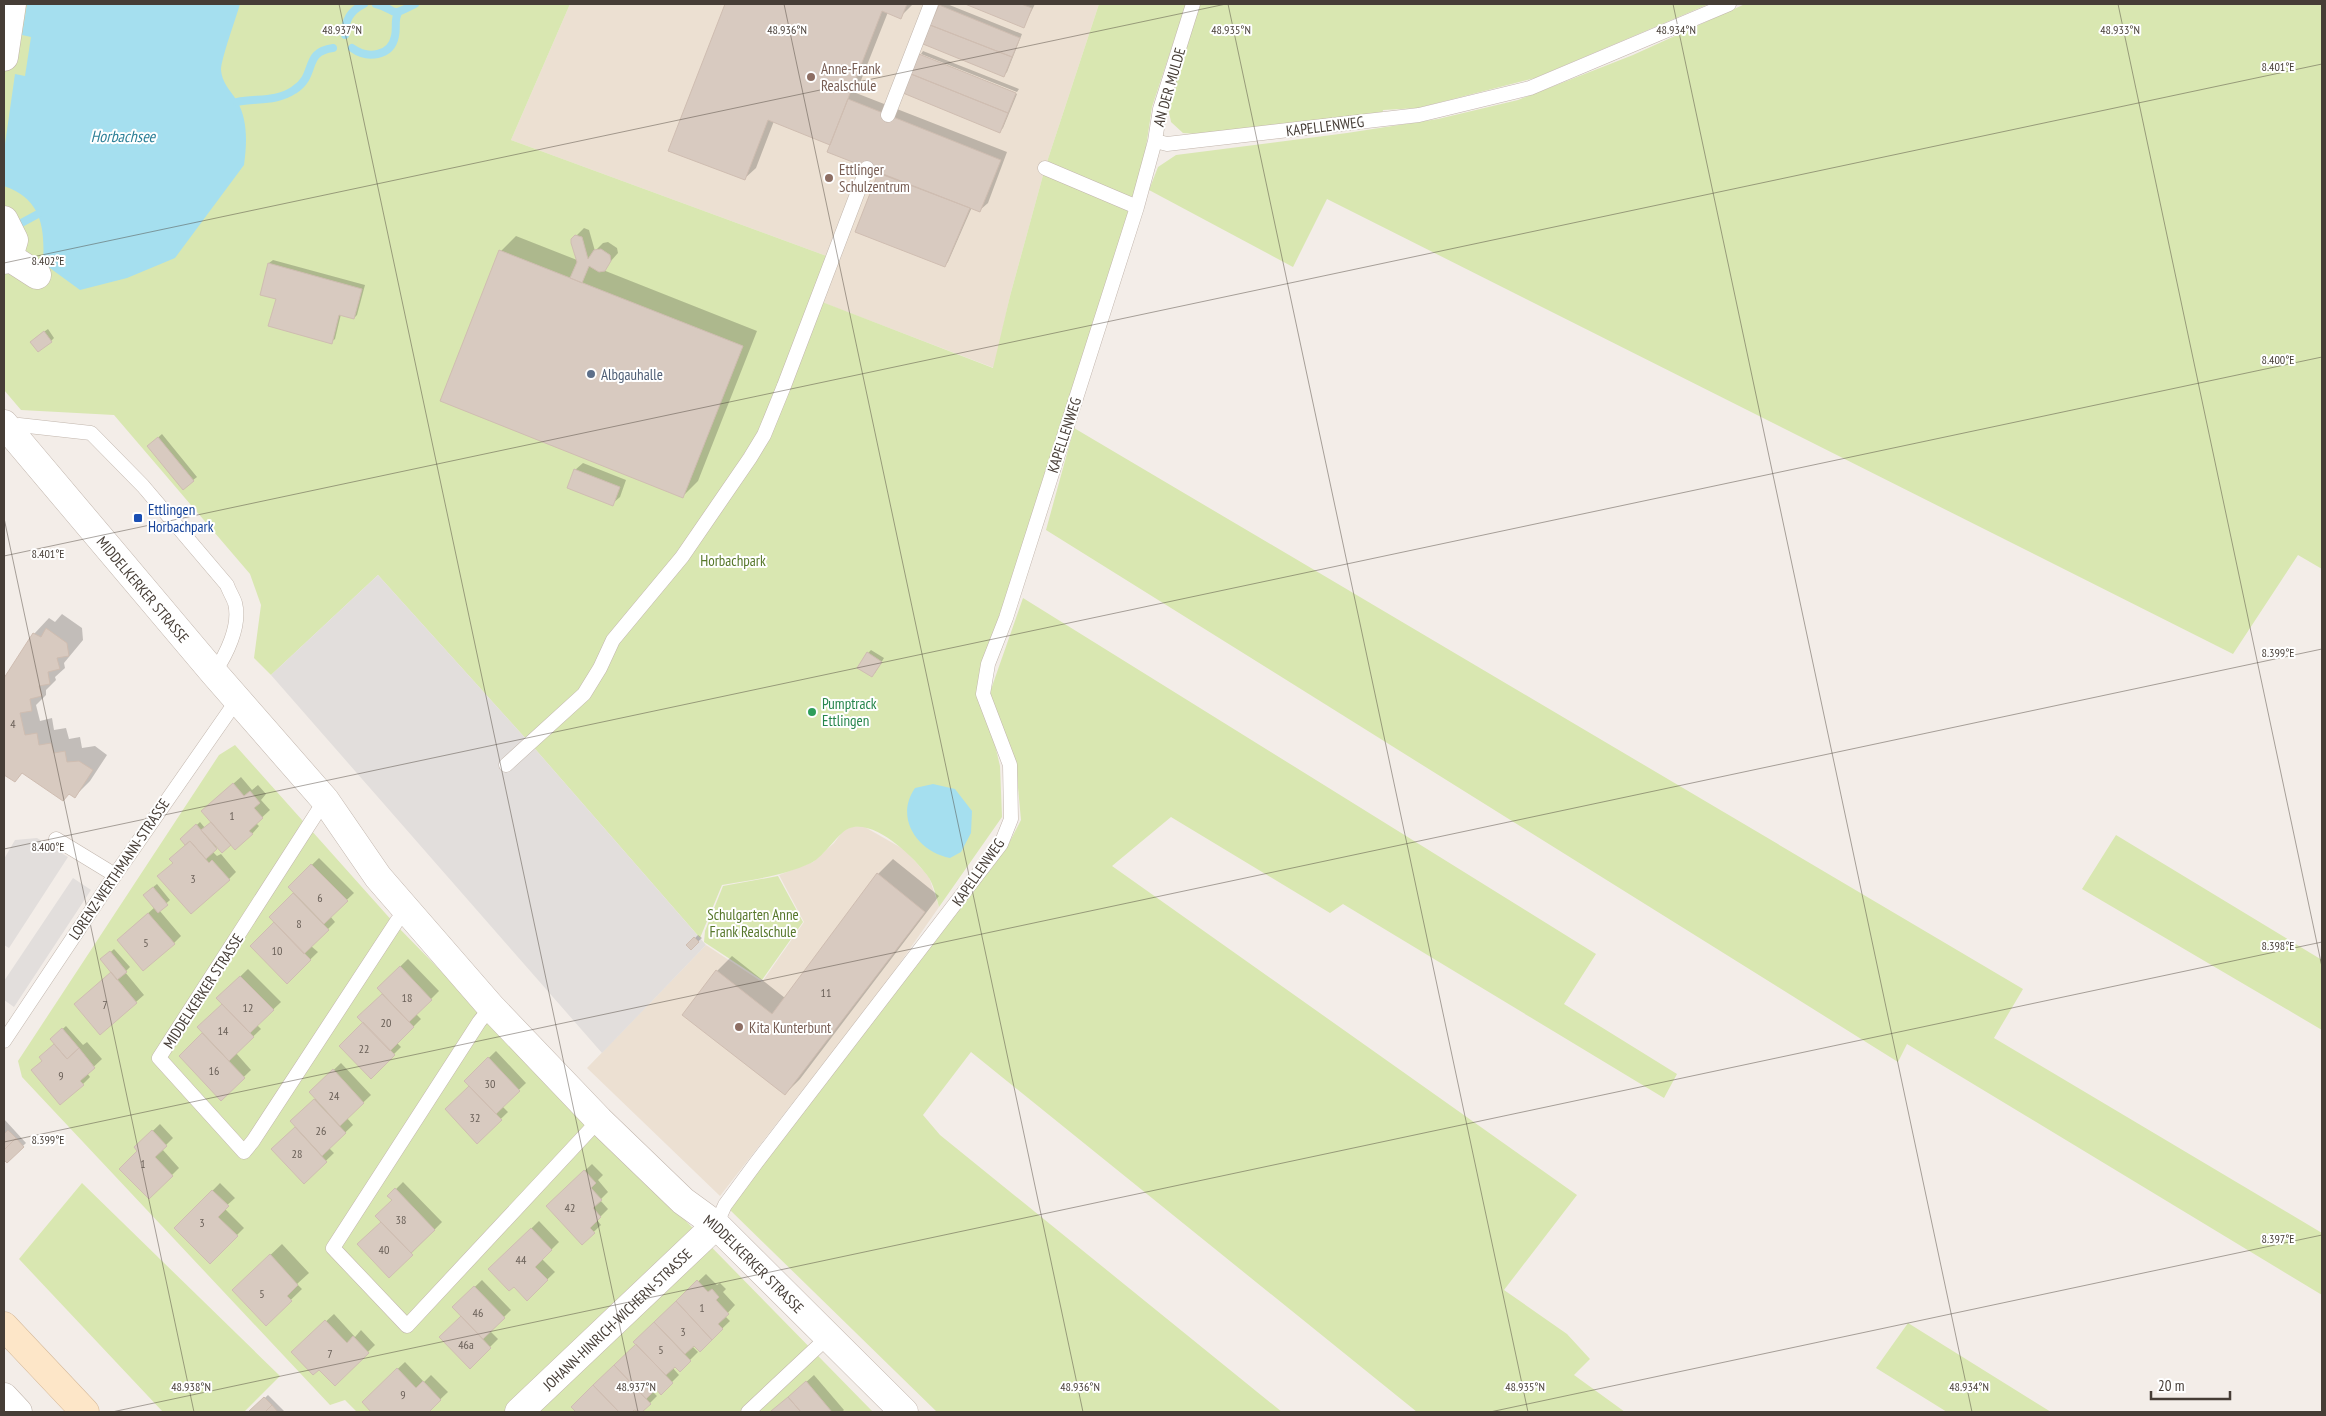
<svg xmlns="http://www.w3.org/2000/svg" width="2326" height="1416" viewBox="0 0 2326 1416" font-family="'PT Sans Narrow',sans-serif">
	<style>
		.education { fill: #ece0d2 }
		.green { fill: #d9e7b1 }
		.parking { fill: #e2dedc }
		.water { fill: #a5dfef }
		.shadow { fill: #0003 }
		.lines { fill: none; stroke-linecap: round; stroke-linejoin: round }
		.stream { stroke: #a5dfef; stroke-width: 8 }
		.building { fill: #d8cac0; stroke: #cfbdb1 }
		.lane-casing { stroke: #c2b6ad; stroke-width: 15 }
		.street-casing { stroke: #c2b6ad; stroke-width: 29 }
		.secondary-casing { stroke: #d5ba9b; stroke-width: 29 }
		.lane { stroke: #fff; stroke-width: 14 }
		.street { stroke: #fff; stroke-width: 28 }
		.secondary { stroke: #fde6c8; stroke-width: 28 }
		.ticks { fill: none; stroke: #463d36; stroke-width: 1; stroke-opacity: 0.45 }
		.education-dot { fill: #8d6e63; stroke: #fff; stroke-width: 2 }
		.service-dot { fill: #5c6f8a; stroke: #fff; stroke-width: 2 }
		.transit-dot { fill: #1a4fb4; stroke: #fff; stroke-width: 2 }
		.leisure-dot { fill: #2e9e5b; stroke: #fff; stroke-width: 2 }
		.labels { text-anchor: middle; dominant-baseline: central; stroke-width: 4; stroke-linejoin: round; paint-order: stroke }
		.number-label { font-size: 12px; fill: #6a6058 }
		.education-label { font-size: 15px; fill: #785e54; stroke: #fff; text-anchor: start }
		.street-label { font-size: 15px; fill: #463d36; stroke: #fff }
		.service-label { font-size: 15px; fill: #4e5e75; stroke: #fff; text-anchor: start }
		.transit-label { font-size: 15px; fill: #164399; stroke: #fff; text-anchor: start }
		.park-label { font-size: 15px; fill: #57772b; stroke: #fff }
		.leisure-label { font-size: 15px; fill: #27864d; stroke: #fff; text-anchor: start }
		.water-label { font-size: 16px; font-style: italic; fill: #2d8098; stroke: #fff }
		.ticks-label { font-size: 12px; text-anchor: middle; fill: #463d36; stroke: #fff; stroke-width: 4; stroke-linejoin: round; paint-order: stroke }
	</style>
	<rect width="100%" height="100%" fill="#f3ede8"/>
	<path class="education" d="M570,4H1099L1045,168L1010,296L994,368L816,300L832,258L511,140Z
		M863,826L905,850L929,877L939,907L884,986L720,1196L587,1068L706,945L762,982L804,922L779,875L813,862L834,843L843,831L851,827Z"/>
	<path class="green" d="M4,4H570L511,140L832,258L817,300L993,368L1010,296L1045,168L1099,4H1186L1152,107L1137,207L983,694L1000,766L1002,817L939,907C936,897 934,884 927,875C914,857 875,819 850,828C838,832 825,856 811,863C783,876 752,880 722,885L700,938L536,750L378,575L271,675L254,658L261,605L250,574L114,415L21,410L4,390Z
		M1200,4H1709L1535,78L1418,108L1383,110L1382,115L1196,134L1183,133L1171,122L1168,107Z
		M1745,4H2322V569L2298,555L2233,654L1327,199L1293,267L1149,190L1158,167L1176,155L1347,133L1438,119L1518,100L1633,55Z
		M1074,428L2023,989L1994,1038L2322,1233V1295L1907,1044L1898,1062L1046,530Z
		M1023,598L1596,954L1564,1004L1677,1074L1664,1098L1343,904L1330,913L1171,817L1112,866L1577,1195L1504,1290L1567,1334L1590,1359L1574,1375L1625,1412H1417L971,1052L923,1115L940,1135L1282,1412H937L729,1209L1007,847L1021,820L1016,766L989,695Z
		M235,745L394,923L873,1412H357L345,1400L330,1405L22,1077L18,1061L219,755Z
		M2116,835L2322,960V1030L2082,889Z
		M778,876L803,922L762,980L704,942L705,931L723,886Z
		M82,1183L280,1376L244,1412H163L19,1259Z
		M1908,1323L2051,1412H1947L1876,1368Z"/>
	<path class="parking" d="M378,575L536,750L706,945L602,1053L271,675Z
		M37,838L68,857L9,948L4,945V859L15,840Z
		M73,878L91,890L14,1007L4,1000V981Z"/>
	<path class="water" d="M27,4H240C236,18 221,59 221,70C222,83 230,90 237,101C248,120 247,143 244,165L175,258L127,278L80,290L43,263C45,228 42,199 4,186V151L15,74L25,76L31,37L22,35Z
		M933,784L955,789L972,811L971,833L961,852L950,858C918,852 894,818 915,788Z"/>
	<path class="shadow" d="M726,4H913L900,17L888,12L856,93L1007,152L988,203L980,210L972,207L948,262L945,265L856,231L881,172L832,144L774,121L756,168L744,179L669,150Z
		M941,4H947L1022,34L1007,72L1004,75L940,5Z
		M968,4H1035L1024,26Z
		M923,51L1019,89L1017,92L921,54Z
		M920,56L1017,94L1003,128L1000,131Z
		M584,228L589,230L595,251L603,243L608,242L617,248L618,253L603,270L757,331L698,481L683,496L501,251L516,236L577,260L573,239Z
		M273,260L365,285L357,315L354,318L341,314L335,339L331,342L277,299L261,294L269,263Z
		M48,329L54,338L51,341L35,338Z
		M162,434L197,477L183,488L152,443Z
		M583,463L626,480L620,497L612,504L575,470Z
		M62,614L82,628L83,640L64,663L65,668L55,677L56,680L46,690V695L36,705L40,721L52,718L54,730L66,728L69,739L80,737L82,748L95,746L107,755L90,781L75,796L23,772L15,781L4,774V680L34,634L49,618L55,622Z
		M871,650L884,658L875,673L868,653Z
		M241,777L252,790L258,785L266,794L261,800L270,810L256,823L259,826L252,834L231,843L217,847L212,851L217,856L221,854L236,872L229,879L174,862L186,844L182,839L200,822L205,828L212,822L210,804Z
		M319,858L354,893L330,916L335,922L311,946L318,952L287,982L276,922L271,917L295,893L289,887Z
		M893,859L939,896L800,1079L785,1094L717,971L732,956L785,998L878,874Z
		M157,884L170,900L159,910L181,936L174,943L126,933L155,907L147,892Z
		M698,935L702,938L691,948L688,945Z
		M114,949L130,967L125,972L144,995L100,1033L112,971L102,960Z
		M408,959L439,991L416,1014L421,1019L397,1043L401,1047L371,1077L364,1022L359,1017L383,994L378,988Z
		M248,969L281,1002L257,1025L261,1029L236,1053L251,1070L221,1099L180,1056L204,1033L223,1004L218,998Z
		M66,1026L83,1045L87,1042L102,1059L87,1073L90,1077L83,1084L33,1070L43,1060L48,1050L55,1043V1036Z
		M496,1051L526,1083L502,1106L508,1112L477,1142L471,1086L466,1080Z
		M341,1063L371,1095L347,1118L353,1125L329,1148L334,1153L304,1182L280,1142L297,1127L292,1121L316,1098L318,1085Z
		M4,1119L26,1143L7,1161L4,1158Z
		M160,1124L173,1138L162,1149L179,1168L149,1198L139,1151L136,1147Z
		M592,1164L603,1175L598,1180L608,1192L600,1200L608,1209L597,1220L601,1225L582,1243L555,1199Z
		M403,1182L442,1222L389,1276L382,1222L393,1200L389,1196Z
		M220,1183L235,1198L224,1208L244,1228L210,1262L176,1228Z
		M539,1221L559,1242L542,1259L555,1272L527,1299L514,1285L490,1269Z
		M282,1244L309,1273L297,1284L302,1289L266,1324L245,1279Z
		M706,1274L717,1285L720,1283L726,1289L723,1292L735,1305L725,1316L730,1321L700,1350L694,1344L692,1346L698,1352L680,1370L675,1365L672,1367L679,1375L661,1393L656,1387L652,1391L657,1396L641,1412L634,1408L632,1411L633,1412H578L573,1407L638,1344L635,1342Z
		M482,1280L511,1310L490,1331L498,1339L470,1367L463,1316L454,1307Z
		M334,1314L355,1337L361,1330L375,1345L335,1384L320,1368L293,1352Z
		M405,1362L424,1382L431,1375L448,1392L427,1412H373L363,1402Z
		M814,1375L844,1410L842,1412H773Z
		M268,1395L285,1412H250L252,1410Z"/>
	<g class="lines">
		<path class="stream" d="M376,4C400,10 386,19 415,4
			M345,35C345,20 350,11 364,4
			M352,48C367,59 391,57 395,36C397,27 394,20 398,13
			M237,102C257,98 276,102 294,90C318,75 302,52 333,48
			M12,228L38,214"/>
	</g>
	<path class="building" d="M725,4H907L901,19L882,11L830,145L768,120L745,180L668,151Z
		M965,4H1021L1032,8L1024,28Z
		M939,5L1020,38L1012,57L930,25Z
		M930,25L1012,57L1004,77L923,44Z
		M919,54L1016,93L1008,113L911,74Z
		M911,74L1008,113L1000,133L903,93Z
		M848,99L1001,160L980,212L827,152Z
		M878,173L970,208L945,267L855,232Z
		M575,235L582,237L588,259L594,250L601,249L610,255L611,261L605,271L599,272L589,266L582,283L570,278L577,262L571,243V239Z
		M499,250L743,346L683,498L440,401Z
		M268,263L362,289L354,319L339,315L332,344L268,326L276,299L260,295Z
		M44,331L52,342L38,352L30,342Z
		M158,437L194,481L183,490L147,446Z
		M574,469L620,487L613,506L567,488Z
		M46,628L67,643L69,656L57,658L60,669L48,672L50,684L39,686L42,696L30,699L32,711L20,713L25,735L37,733L39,745L51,743L54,753L65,751L67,762L79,761L93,770L75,798L69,794L63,801L22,773L15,782L4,775V678L33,633L41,637Z
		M867,652L882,662L872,677L857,668Z
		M233,783L244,796L250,791L260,803L254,808L263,818L249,831L253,834L235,850L201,811Z
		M211,822L231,845L222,853L201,830Z
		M196,824L217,849L206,859L190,841L185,845L180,839Z
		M190,841L209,863L212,860L230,880L191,914L157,876L173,863L169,859Z
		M311,864L348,901L324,924L288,887Z
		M877,873L925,912L785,1095L682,1015L716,970L772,1014Z
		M153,887L168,905L158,913L143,895Z
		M293,893L329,930L304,954L269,917Z
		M148,913L175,944L143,971L117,940Z
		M274,922L311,960L287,984L250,946Z
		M694,937L699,942L691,950L686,945Z
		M110,951L127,972L117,980L100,959Z
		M400,966L432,1000L409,1022L377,988Z
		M111,972L137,1003L100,1035L74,1004Z
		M240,976L274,1010L250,1033L216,998Z
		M382,994L414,1027L390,1051L357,1017Z
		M222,1004L254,1037L229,1061L197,1027Z
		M363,1022L395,1055L371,1079L339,1046Z
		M62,1028L79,1048L67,1059L50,1039Z
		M202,1033L245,1078L221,1101L179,1056Z
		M54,1044L67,1059L79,1048L95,1068L80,1081L84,1085L60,1105L31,1070L42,1061L39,1057Z
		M488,1057L520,1091L496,1114L464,1081Z
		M333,1069L364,1103L340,1126L309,1092Z
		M469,1086L502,1120L477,1144L445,1109Z
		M314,1099L346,1133L322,1156L290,1121Z
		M295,1127L327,1162L304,1184L271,1149Z
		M8,1130L16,1138L4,1150V1134Z
		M152,1130L167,1146L155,1157L173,1176L149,1199L119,1169L137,1151L134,1147Z
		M16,1138L24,1147L7,1163L4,1160V1150Z
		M584,1170L596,1183L591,1188L602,1200L593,1208L601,1217L590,1228L595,1233L582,1245L546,1206Z
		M395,1188L435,1230L411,1253L375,1216L392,1200L387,1196Z
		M212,1190L229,1206L218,1217L238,1236L210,1264L174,1228Z
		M381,1222L413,1255L389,1278L357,1244Z
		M531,1228L552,1250L535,1267L548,1280L527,1301L514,1287L509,1291L488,1269Z
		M270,1254L298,1285L287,1296L292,1301L266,1326L232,1290Z
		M697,1280L708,1292L712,1289L719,1297L716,1300L729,1314L718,1324L723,1329L712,1340L676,1301Z
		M474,1286L505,1318L483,1339L452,1307Z
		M676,1301L712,1340L700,1352L694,1346L685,1354L654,1322Z
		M461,1316L491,1348L470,1369L439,1337Z
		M325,1320L347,1343L353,1336L369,1353L335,1386L319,1370L313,1375L291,1352Z
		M654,1322L691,1361L680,1372L675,1367L666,1375L633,1342Z
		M636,1344L673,1383L661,1395L656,1389L646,1399L614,1365Z
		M614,1365L651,1404L642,1412L634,1410L632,1412H619L593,1385Z
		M397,1368L416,1388L423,1381L441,1400L429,1412H371L362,1402Z
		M806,1381L832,1412H801L788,1397Z
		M593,1385L619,1412H576L571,1407Z
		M264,1397L272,1405L265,1412H248Z
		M788,1397L801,1412H772L771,1411Z
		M272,1405L278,1412H265Z"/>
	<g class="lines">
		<g class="lane-casing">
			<path id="lane" d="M888,115L931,4
				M1155,141L1167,144L1419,115L1530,88L1729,4
				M1045,168L1137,207
				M6,432L19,425L91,433L143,486L227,585C229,591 233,597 235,603C241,626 226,655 214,673
				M506,765L584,694L600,668L613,640L682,557L750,458L764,435L784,386L867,168
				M325,800L159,1058L244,1152L253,1141L397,921L408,912
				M56,839L115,875
				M491,1007L479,1022L333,1248L407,1326L599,1120
				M4,1041L115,875L237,700
				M716,1225L725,1205L756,1163L1001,844L1011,819L1010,765L983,694L988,664L1006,618L1137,207L1155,141L1160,109L1193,4
				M748,1412L829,1336"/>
		</g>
		<g class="street-casing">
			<g id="street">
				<path d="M4,57L12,4"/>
				<path d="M4,220L14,240L9,257L4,260"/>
				<path d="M9,257L37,275"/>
				<path id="s1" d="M4,424L214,673L325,800L378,877L491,1007L599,1120L683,1201L716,1225L904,1412"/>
				<path d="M4,1397L18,1412"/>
				<path id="s2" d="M519,1412L716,1225"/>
			</g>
		</g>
		<g class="secondary-casing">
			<path id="secondary" d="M4,1326L85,1412"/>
		</g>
		<use href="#lane" class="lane"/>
		<use href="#street" class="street"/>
		<use href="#secondary" class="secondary"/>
	</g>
	<path class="ticks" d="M339,4L638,1412M784,4L1083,1412M1228,4L1528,1412M1673,4L1972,1412M2118,4L2322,967M4,263L1226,4M4,518L194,1412M4,556L2322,64M4,849L2322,357M4,1142L2322,649M112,1412L2322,942M1490,1412L2322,1235"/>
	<g class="education-dot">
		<circle cx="811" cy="77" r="5"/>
		<circle cx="829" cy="178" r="5"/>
		<circle cx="739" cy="1027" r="5"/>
	</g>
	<circle class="service-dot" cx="591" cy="374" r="5"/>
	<rect class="transit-dot" x="133" y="513" width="10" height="10" rx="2.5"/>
	<circle class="leisure-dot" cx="812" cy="712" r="5"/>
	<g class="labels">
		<g class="number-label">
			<text x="13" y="723">4</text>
			<text x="232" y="815">1</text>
			<text x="193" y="878">3</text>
			<text x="320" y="897">6</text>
			<text x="299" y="923">8</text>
			<text x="146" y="942">5</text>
			<text x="277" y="950">10</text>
			<text x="826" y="992">11</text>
			<text x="407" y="997">18</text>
			<text x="105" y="1004">7</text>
			<text x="248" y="1007">12</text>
			<text x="386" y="1022">20</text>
			<text x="223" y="1030">14</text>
			<text x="364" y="1048">22</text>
			<text x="214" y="1070">16</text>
			<text x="61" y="1075">9</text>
			<text x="490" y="1083">30</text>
			<text x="334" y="1095">24</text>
			<text x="475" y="1117">32</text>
			<text x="321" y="1130">26</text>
			<text x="297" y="1153">28</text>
			<text x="143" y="1163">1</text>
			<text x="570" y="1207">42</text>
			<text x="401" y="1219">38</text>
			<text x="202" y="1222">3</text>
			<text x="384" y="1249">40</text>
			<text x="521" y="1259">44</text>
			<text x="262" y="1293">5</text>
			<text x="702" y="1307">1</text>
			<text x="478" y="1312">46</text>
			<text x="683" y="1331">3</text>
			<text x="466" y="1344">46a</text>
			<text x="661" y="1349">5</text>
			<text x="330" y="1353">7</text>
			<text x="403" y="1394">9</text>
		</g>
		<g class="education-label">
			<text x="821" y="68">Anne-Frank<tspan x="821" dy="17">Realschule</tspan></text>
			<text x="839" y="169">Ettlinger<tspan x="839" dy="17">Schulzentrum</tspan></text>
			<text x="749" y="1027">Kita Kunterbunt</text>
		</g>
		<g class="street-label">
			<text transform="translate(1169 87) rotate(-74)">AN DER MULDE</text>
			<text transform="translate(1325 126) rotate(-7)">KAPELLENWEG</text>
			<text transform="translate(1064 435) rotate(-72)">KAPELLENWEG</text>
			<text stroke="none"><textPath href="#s1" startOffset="216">MIDDELKERKER STRASSE</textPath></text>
			<text transform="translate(119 869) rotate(-56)">LORENZ-WERTHMANN-STRASSE</text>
			<text transform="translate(978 872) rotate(-55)">KAPELLENWEG</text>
			<text transform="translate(203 991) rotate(-57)">MIDDELKERKER STRASSE</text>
			<text stroke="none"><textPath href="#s1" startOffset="1128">MIDDELKERKER STRASSE</textPath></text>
			<text stroke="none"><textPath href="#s2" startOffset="135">JOHANN-HINRICH-WICHERN-STRASSE</textPath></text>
		</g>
		<g class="service-label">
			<text x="601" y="374">Albgauhalle</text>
		</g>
		<g class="transit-label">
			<text x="148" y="509">Ettlingen<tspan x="148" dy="17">Horbachpark</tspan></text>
		</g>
		<g class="park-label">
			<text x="733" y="560">Horbachpark</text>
			<text x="753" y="914">Schulgarten Anne<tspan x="753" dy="17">Frank Realschule</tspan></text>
		</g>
		<g class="leisure-label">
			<text x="822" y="703">Pumptrack<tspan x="822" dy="17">Ettlingen</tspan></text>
		</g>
		<g class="water-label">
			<text x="123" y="136">Horbachsee</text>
		</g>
	</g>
	<g class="ticks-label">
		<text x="342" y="34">48.937°N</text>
		<text x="787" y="34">48.936°N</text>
		<text x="1231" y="34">48.935°N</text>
		<text x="1676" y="34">48.934°N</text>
		<text x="2120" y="34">48.933°N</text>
		<text x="2278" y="71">8.401°E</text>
		<text x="48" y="265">8.402°E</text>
		<text x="2278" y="364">8.400°E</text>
		<text x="48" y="558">8.401°E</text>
		<text x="2278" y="657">8.399°E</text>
		<text x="48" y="851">8.400°E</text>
		<text x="2278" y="950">8.398°E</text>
		<text x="48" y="1144">8.399°E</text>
		<text x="2278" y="1243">8.397°E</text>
		<text x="191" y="1391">48.938°N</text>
		<text x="636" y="1391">48.937°N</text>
		<text x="1080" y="1391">48.936°N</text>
		<text x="1525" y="1391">48.935°N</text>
		<text x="1969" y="1391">48.934°N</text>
	</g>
	<rect width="2326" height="1416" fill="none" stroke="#463d36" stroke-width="10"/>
	<path d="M2151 1391v8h79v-8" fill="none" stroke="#463d36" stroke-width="2.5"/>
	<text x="2158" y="1391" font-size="15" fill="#463d36" stroke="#ffffff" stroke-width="4" paint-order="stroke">20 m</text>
</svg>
